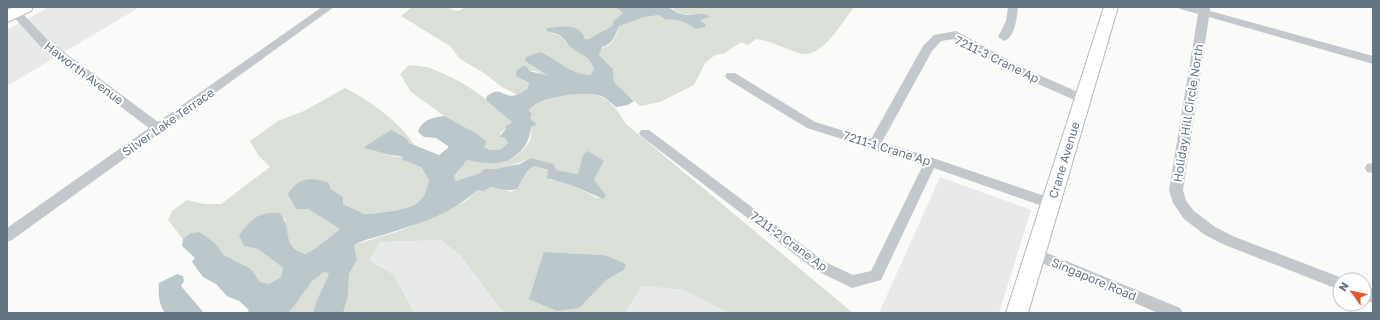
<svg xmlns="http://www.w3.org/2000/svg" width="1380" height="320" viewBox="0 0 1380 320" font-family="'Golos Text',sans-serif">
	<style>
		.built { fill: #e8e9e9 }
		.green { fill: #dadfd7; fill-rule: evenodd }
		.water { fill: #bbc7cb }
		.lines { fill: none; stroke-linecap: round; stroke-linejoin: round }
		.secondary-casing { stroke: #b3babf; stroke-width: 2 }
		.primary-casing { stroke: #b5babe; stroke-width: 2 }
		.street { fill: #c3c8cc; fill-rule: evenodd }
		.secondary { fill: #fff; fill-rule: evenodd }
		.primary { fill: #fff; fill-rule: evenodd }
		.labels { text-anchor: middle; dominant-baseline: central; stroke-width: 4; stroke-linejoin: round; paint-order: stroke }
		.street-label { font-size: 12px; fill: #657683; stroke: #fff }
	</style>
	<rect width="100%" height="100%" fill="#fafaf8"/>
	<path class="built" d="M49,7H140L7,86V30Z
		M940,177L1031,210L999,313H879Z
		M441,240L461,256L498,306L506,313H414L394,275L369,260L380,242Z
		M642,286L684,290L728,313H625Z"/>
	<path class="green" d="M412,7H445L457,11L463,9V7H615L623,13L613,21L612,26L589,40L557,27L547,28L550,33C565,35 563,42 572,48C582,55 590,57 594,69L590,75H581L574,72L540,52L525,61L550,76L548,77L535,71H529V69L526,66H522V80L529,83L528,88L518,95L502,87L484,73L460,59L450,46L401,16Z
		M666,7H854C841,23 822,61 798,53C784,48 771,41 756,39L748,45L741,42L725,53L715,55L705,63L694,85L660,102L640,106L614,82L613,69L599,55C600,46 605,48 610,44C615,41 617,32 619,26L645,17L659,15L666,20C676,18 688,23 697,29L699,20L704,18L701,14H680L673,8Z
		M409,65C416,66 424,66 430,68C461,79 490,100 512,122L505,127L506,129L501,132L499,137L505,138L508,143L501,149L490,150L484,147L472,133L454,123L411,92L400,74Z
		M345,88C369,100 401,123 415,146C408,143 403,137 395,133L365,147L395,157L402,156L404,160L421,167L429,180C424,204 415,207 392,211C382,212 373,214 363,214C357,209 350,208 343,204V197L331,189L329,183L308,209L340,229L316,248L305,254C288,248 286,234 285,218L244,245L258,249L283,268L281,277L269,284L260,282L251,269L224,255L215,243L200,232L190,233L183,239L168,220L172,211L187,200L204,204H221L270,167L258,155L250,141L278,121L304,111Z
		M588,93C608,96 616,108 626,124L853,313H728L684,290L642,286L625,313H506L498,306L461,256L441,240L380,242L369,260L394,275L414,313H343L348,297L349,274L357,260L354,245L402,230L434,217L466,201L477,190L489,187L502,188L511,192L517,189L527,171L534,166L549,171V179L576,187L597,198L606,197L594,179L581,165L578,174L556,170L530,158C517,165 499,170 484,169L480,173L454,181V176L467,159C478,159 502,161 510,159C519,156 529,145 531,137C533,126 527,116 531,106L556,96ZM544,252L603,255L624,270L606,280Z
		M326,270L329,274L316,302L313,313H288C297,305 300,295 309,286L310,283Z"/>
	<path class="water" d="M615,7H666C673,8 676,13 681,14C691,17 702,10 710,17L700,20L706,25L705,27L696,29C688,23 676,18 666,20L659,15L645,17L619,26C614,37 614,43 602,47L599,55L613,69L614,82L634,101L628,105L616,107C611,103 604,96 598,95C583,91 535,97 529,111L532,114L530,119L537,124L531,127C530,148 512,165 489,163C482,163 474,161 467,160L454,176L455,181L480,173L484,169H495L520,164L530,158L554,164L556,170L578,174L583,155L588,151L604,161L594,179L606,196L603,199L576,187L547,178L548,170L534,166L527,171L517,189C509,192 499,188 490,187L484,191L477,190C455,212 419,224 389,233C378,237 365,239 354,245L357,260L349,274L348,297L343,313H313L316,302L329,274L325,271L310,283L309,286C300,295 297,305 288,313H247L249,310L239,301L227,296L216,284L203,277L192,262L195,258L182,246L183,239L190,233L200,232L215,243L224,255L251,269L260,282L269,284L281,277L283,268L258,249L244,246L239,235C253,218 257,212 279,213C293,226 280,246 305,254L316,248L340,229L308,209H296L288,194C299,177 312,177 329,183L331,189L343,197V204C350,208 357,209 363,214C373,214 382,212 392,211C415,207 424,204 429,180L421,167L403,160L402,156C389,157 378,150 366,149L364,147L391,130L406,138L409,143L439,155L448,148V146L436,138L424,137L418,132C421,120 434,117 445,116C457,125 477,131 486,142L484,147L490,150L501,149L508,143L505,138L499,137L506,129L505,127L512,122L486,100L487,96C501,87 499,94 511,96C517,96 523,92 528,88L529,83L516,76V71L522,66H526L529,69V71L549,76L525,61L526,57L540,52C557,59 571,75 590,75L594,69C589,55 582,56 572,48C567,45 565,38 559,35C556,33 551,33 547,31V28C561,27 579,22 585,39H589L612,26L613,21L623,13Z
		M544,252L604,255L626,264L624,270L606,280L579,308L557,311L529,299Z
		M177,274L183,276L184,281L181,286L204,313H165C159,305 158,293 159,283Z"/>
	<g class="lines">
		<g class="secondary-casing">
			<path id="secondary" d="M1104,7H1118L1028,313H1006Z"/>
		</g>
		<g class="primary-casing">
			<path id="primary" d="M13,7H33L31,11L7,22V10Z"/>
		</g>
		<path class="street" d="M322,7H334L12,240L7,242V228L149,128L40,46L11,14L10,12L11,10H19L48,40L158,122Z
			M1008,7H1018C1017,17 1015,38 1004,41L998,37L1006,21Z
			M1179,7H1210V11L1373,56V64L1209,17L1183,190L1186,201L1194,211L1215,227L1235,237L1345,279L1340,280V290L1225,245L1205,235L1184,219L1173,203L1169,190L1198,14L1180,9Z
			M956,31L1021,67L1087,96L1089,99L1087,102H1079L1013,73L954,39L941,41L932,51L882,142L936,159L1056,200L1058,204L1056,208L1051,209L934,168L881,280L852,288L815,270L641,136L639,133L641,130H649L825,262L853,275L871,271L923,165L807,128L727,79L725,76L727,73H735L815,122L871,139L923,46L934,35Z
			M1373,163V173L1367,172L1365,168L1367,164Z
			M1035,248L1180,308L1183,313H1158L1030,258L1028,254L1030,250Z
			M1364,286L1373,289V303L1364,300Z"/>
		<use href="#secondary" class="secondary"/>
		<use href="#primary" class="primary"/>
	</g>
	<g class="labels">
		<g class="street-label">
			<text transform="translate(997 59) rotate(26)">7211-3 Crane Ap</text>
			<text transform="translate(84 73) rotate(37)">Haworth Avenue</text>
			<text transform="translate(1188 113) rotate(-81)">Holiday Hill Circle North</text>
			<text transform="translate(168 122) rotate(-35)">Silver Lake Terrace</text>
			<text transform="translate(887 148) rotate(17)">7211-1 Crane Ap</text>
			<text transform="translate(1064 160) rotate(-73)">Crane Avenue</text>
			<text transform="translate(789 241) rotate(36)">7211-2 Crane Ap</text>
			<text transform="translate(1094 279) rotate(23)">Singapore Road</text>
		</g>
	</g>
	<rect width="1380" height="320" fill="none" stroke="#657683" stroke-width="16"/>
	<g transform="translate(1352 292) rotate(303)"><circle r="19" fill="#ffffff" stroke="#c1c8cd"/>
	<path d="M0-3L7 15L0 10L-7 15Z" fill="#e4572e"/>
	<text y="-6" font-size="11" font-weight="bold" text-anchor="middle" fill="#657683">N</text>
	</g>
</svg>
